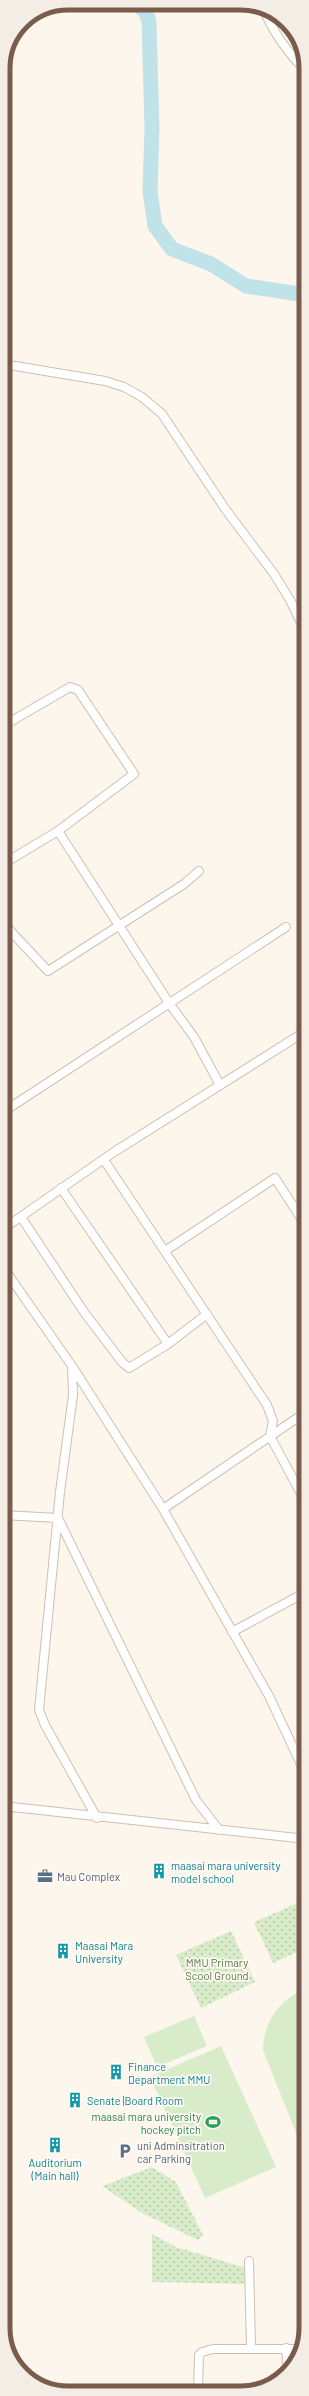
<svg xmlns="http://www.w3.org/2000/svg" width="309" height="2396" viewBox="0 0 309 2396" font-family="Barlow,sans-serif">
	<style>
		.green { fill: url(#green-dots) }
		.pitch { fill: #d8ecc9 }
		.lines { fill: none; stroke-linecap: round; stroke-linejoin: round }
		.river { stroke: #bfe3e8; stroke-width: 15 }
		.minor-casing { stroke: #d1beb0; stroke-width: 10 }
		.minor { stroke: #fff; stroke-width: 8 }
		.labels { text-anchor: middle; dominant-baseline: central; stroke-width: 3.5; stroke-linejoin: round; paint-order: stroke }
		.culture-label { font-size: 11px; fill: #0d838f; stroke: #fffaf3; text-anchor: start }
		.service-label { font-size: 11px; fill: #4e5e75; stroke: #fffaf3; text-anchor: start }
		.park-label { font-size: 11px; fill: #537a41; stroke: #fffaf3 }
		.leisure-label { font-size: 11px; fill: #27864d; stroke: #fffaf3; text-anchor: end }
		.rim { fill: none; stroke: #7a5c4d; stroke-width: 5 }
	</style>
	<defs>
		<pattern id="green-dots" width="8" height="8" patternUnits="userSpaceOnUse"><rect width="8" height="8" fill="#d8ecc9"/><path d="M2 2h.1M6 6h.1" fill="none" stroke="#b4c2a5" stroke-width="1.8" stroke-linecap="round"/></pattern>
	</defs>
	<rect width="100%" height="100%" fill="#fdf6ec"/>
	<path class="green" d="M298,1903L306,1922V1948L273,1963L254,1922Z
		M231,1931L255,1982L201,2008L176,1955Z
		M152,2167L176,2182L203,2235L198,2240L142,2213L102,2186Z
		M152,2234L176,2247L246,2268V2284L152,2282Z"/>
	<path class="pitch" d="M306,1990V2158L263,2050C263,2025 280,1996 306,1990Z
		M194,2016L207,2046L157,2067L144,2037Z
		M221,2046L276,2167L205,2198L150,2077Z"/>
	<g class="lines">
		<path class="river" d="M136,4L146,12L149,22L152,128L150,191L155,226L172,249L211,264L246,286L306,295"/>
		<g class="minor-casing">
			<path id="minor" d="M263,8C273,32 288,53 306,71
				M3,364L105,381L124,387L142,397L162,414L226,510L274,574L290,600L306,633
				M3,726L70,687L78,690L134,774L58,831L3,864
				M58,831L169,1003L194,1037L220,1085
				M3,923L48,971L184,884L199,871
				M3,1094L11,1107
				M3,1112L286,927
				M104,1160L267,1405L273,1421L270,1436L306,1503
				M61,1188L168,1344
				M21,1217L84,1312L122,1362L129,1368L168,1344L207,1314
				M3,1229L114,1152L306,1031
				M165,1251L275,1178L306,1226
				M3,1267L72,1366L163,1509L269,1696L306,1775
				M72,1367L73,1395L60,1492L39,1710L45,1725L97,1818
				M163,1509L306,1412
				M3,1515L58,1518L196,1800L219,1830
				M232,1632L306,1592
				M3,1806L306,1839
				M249,2261L251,2349
				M286,2348L288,2373
				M198,2392L199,2355L202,2352L213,2349H298"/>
		</g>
		<use href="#minor" class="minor"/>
	</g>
	<defs>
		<g id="building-bare" transform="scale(1.2)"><path d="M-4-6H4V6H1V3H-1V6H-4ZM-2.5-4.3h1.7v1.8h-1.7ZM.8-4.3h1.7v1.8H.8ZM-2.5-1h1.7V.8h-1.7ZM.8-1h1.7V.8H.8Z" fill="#0f9aa8" stroke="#fffaf3" stroke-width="2.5" paint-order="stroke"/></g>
		<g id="office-bare" transform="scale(1.2)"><path d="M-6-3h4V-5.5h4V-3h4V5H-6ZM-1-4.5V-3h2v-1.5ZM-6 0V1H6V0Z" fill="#5c6f8a" stroke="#fffaf3" stroke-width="2.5" paint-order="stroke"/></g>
		<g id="stadium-bare" transform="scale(1.2)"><path d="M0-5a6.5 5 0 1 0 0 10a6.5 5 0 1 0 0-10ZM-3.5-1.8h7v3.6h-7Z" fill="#2e9e5b" stroke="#fffaf3" stroke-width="2.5" paint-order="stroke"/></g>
		<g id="parking-bare" transform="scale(1.2)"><path d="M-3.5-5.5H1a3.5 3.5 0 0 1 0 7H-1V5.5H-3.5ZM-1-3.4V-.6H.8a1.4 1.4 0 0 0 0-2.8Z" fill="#5c6f8a" stroke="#fffaf3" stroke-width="2.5" paint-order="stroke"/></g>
	</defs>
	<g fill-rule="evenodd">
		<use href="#building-bare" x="159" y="1871"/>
		<use href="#office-bare" x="45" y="1876"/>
		<use href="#building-bare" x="63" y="1951"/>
		<use href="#building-bare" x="116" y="2072"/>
		<use href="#building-bare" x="75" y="2100"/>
		<use href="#stadium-bare" x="213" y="2122"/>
		<use href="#building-bare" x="55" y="2145"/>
		<use href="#parking-bare" x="125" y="2151"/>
	</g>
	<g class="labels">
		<g class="culture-label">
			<text x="171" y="1865">maasai mara university<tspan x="171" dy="13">model school</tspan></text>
			<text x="75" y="1945">Maasai Mara<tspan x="75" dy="13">University</tspan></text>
			<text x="128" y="2066">Finance<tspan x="128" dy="13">Department MMU</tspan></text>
			<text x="87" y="2100">Senate |Board Room</text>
			<text x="55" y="2162" text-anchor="middle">Auditorium<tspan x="55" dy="13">(Main hall)</tspan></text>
		</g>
		<g class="service-label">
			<text x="57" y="1876">Mau Complex</text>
			<text x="137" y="2145">uni Adminsitration<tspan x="137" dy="13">car Parking</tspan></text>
		</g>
		<g class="park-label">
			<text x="217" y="1962">MMU Primary<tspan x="217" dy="13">Scool Ground</tspan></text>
		</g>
		<g class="leisure-label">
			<text x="201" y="2116">maasai mara university<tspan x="201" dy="13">hockey pitch</tspan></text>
		</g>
	</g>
	<path d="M0 0H309V2396H0ZM68 10H241A58 58 0 0 1 299 68V2328A58 58 0 0 1 241 2386H68A58 58 0 0 1 10 2328V68A58 58 0 0 1 68 10Z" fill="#f4ede6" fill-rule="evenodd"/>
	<path class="rim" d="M68 10H241A58 58 0 0 1 299 68V2328A58 58 0 0 1 241 2386H68A58 58 0 0 1 10 2328V68A58 58 0 0 1 68 10Z"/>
</svg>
